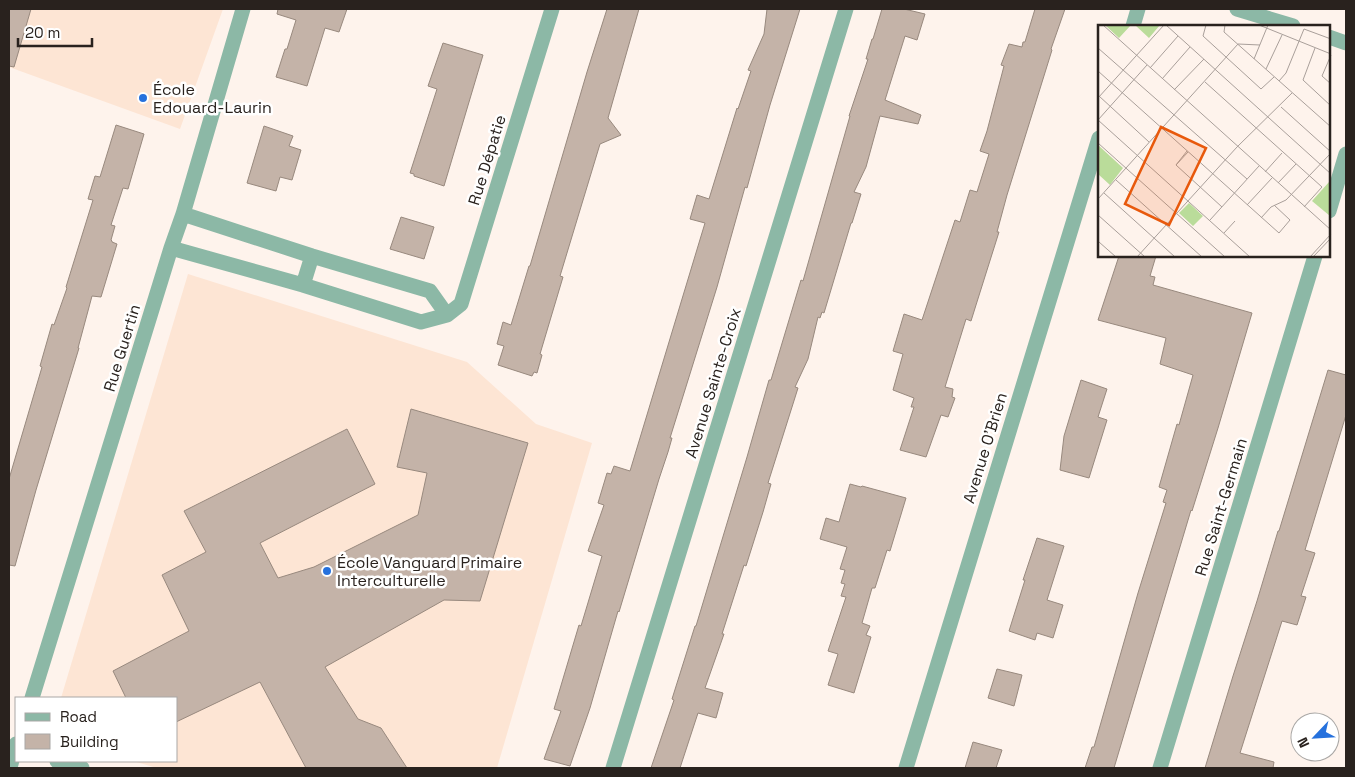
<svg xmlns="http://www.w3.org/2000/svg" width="1355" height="777" viewBox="0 0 1355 777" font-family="'Space Grotesk',sans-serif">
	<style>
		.built { fill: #fde5d4 }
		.building { fill: #c4b3a8; stroke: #98897e }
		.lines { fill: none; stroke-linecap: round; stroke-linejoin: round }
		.minor { stroke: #8cb8a6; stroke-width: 15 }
		.tertiary { stroke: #8cb8a6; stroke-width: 15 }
		.poi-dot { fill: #2671dd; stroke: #fff; stroke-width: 2 }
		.labels { text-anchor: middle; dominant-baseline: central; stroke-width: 5; stroke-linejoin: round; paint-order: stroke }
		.poi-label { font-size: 16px; fill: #29221e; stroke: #fff; text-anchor: start }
		.street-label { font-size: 16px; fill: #29221e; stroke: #fff }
		.inset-road { fill: none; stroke: #a99f9a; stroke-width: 1 }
		.view { fill: #e8590c; fill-opacity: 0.15; stroke: #e8590c; stroke-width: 2.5 }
		.inset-edge { fill: none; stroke: #29221e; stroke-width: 2.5 }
	</style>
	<rect width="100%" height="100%" fill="#fef3ec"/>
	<path class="built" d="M9,9H223L180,129L9,67Z
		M188,274L467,362L536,424L592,443L497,768H157L133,761H176V698H61Z"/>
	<path class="building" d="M9,9H31L14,67L9,66Z
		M278,9H347L339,32L325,28L307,86L276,77L285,49H287L296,20L277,14Z
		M607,9H639L608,118L621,135L600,144L560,276L563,277L540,354L542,355L537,373L534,372L532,376L498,365L504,346L497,344L503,322L511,325L529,266H530L587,72Z
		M767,9H800L770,105L747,188L745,187L717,287L670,438H672L668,452L659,479L619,612L618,611L590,708L570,766L544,759L561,711L554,709L579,625L581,626L602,556L588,551L604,505L598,503L607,473L611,474L614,466L630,471L705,223L690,219L697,195L709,199L737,108L738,109L751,71L748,70L764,34Z
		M882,9H904L925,14L917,40L905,36L885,100L921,115L918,124L880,116L866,167L854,192L861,194L852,223H851L824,313L822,312L820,318L818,317L808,359L795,387L798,388L768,483L771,484L763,512L746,566L744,565L722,634H724L705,688L723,693L716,718L698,713L680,768H651L674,700L672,699L695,626H696L747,457L769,380H771L801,280L803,281L850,116H849L868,59H866L872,39H873Z
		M1035,9H1065L1051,49L1052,50L1007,195L997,232H999L976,305L971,321L966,319L945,387L953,389L952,397L955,398L948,417L941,415L926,457L900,450L914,407H911L914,398L893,390L903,354L893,351L904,314L922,320L955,220L960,222L970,190L977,192L989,154L980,151L987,131L1004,66L1001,65L1009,44L1022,47L1023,42H1025Z
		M443,43L483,55L444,186L414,176V174L410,173L437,89L428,86Z
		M116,125L144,134L128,189L123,188L111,225L115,226L111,240L112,241V242L117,244L101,297L92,296L78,348H79L36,490L15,566L9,565V479L42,367L40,366L52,324L54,325L67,288L66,287L93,200L88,199L95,176L100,177Z
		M264,126L293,136L289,146L301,150L292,180L280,177L276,191L247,183Z
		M401,217L434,227L424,259L390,249Z
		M1119,256H1156L1150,276L1155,277L1153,285L1252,313L1218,428L1192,511L1191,510L1114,768H1085L1092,747H1094L1138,593L1166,503L1163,502L1167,490L1159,487L1177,424L1179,425L1193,375L1160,364L1166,338L1098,320Z
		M1328,370L1346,375V415L1305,550L1315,553L1301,596L1306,597L1297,625L1282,621L1240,753L1274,762L1273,768H1205L1233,676L1257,601L1278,531H1279Z
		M1081,380L1107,389L1098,417L1107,420L1089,478L1060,470L1064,436Z
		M411,409L528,443L480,601L444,600L325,667L358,719L381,728L407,768H306L260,682L176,722V698H126L113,671L189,631L162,575L206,552L184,511L347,429L375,484L260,543L278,578L314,567L418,515L427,473L397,467Z
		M850,484L861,487L862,486L906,498L890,551L887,550L875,588H872L862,623L870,626L866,635L871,637L854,693L828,685L838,654L828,651L846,597L841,596L845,584L841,583L845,570L840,569L847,547L820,539L826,518L839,522Z
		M1037,538L1064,546L1047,600L1063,605L1053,638L1037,633L1035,640L1009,631L1025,580H1023Z
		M997,669L1022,675L1014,706L988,698Z
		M973,742L1002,750L996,768H965Z"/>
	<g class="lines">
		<path class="minor" d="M1237,9L1293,26
			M1329,37L1346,43
			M1329,211L1346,154
			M183,214L312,256L430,291L447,315
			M171,248L303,285L421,322L447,315L461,304L552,9
			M303,285L312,256
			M32,698L171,248L183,214L243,9
			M57,761L82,768
			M10,768L16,744
			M613,768L846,9
			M1160,768L1315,256"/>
		<path class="tertiary" d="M1133,26L1138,9
			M906,768L1099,138"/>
	</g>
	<g class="poi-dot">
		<circle cx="143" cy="98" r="5"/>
		<circle cx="327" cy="571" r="5"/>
	</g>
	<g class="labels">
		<g class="poi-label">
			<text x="153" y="89">École<tspan x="153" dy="18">Edouard-Laurin</tspan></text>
			<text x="337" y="562">École Vanguard Primaire<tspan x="337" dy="18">Interculturelle</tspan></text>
		</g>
		<g class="street-label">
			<text transform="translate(487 160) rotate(-73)">Rue Dépatie</text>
			<text transform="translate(122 348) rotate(-73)">Rue Guertin</text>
			<text transform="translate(713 383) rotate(-73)">Avenue Sainte-Croix</text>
			<text transform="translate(985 448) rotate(-73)">Avenue O'Brien</text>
			<text transform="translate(1221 507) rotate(-73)">Rue Saint-Germain</text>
		</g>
	</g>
	<g transform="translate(1098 25)">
		<rect width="232" height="232" fill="#fef3ec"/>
		<path d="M7,0H33L21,13ZM37,0H62L51,13ZM0,120L25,143L12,160L0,149ZM231,157L232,158V191L214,176ZM91,178L105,191L95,201L81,188Z" fill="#badc9a"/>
		<path class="inset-road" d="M5,0L233,205M68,0L233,149M108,0L105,11L163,64L176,52M127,0L126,7L233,102M161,0L233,29M0,23L149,154M217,23L205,55L233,81M233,30L224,51L233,59M156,34L170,0M52,43L80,11M168,44L184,10M0,46L181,208L192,195L176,180M64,54L92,22M181,56L188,48L206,4L233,14M107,57L224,162L206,182M76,65L106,34M1,71L51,117M0,73L66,0M183,82L233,127M0,95L152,232M0,95L49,40M0,118L127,232M78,140L124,182M78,140L90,127M78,140L89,126M167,147L184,128M18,155L104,232M180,158L198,139M6,168L77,232M0,174L140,19L162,20M149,180L174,153M0,190L47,232M163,193L173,182L188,175L233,128M112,195L161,141M126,208L137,196M1,217L18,232M39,232L139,122L194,68M212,232L233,209M215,232L233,213"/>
		<path class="view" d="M63,102L108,123L71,200L27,179Z"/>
		<rect width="232" height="232" class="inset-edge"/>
	</g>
	<rect width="1355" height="777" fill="none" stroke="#29221e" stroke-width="20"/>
	<rect x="15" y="697" width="162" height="65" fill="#ffffff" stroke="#a9a7a5"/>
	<rect x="25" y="713" width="25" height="8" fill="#8cb8a6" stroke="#a9a7a5"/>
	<text x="60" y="722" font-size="15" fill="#29221e">Road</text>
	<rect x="25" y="734" width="25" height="15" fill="#c4b3a8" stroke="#a9a7a5"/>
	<text x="60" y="747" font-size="15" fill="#29221e">Building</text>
	<g transform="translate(1315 737) rotate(245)"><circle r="24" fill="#ffffff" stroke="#a9a7a5"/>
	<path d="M0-4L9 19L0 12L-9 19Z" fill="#2671dd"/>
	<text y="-8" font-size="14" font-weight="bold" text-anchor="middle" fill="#29221e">N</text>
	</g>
	<path d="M18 38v8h74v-8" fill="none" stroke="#29221e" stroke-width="2.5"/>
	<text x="25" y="38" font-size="15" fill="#29221e" stroke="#ffffff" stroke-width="4" paint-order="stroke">20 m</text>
</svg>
